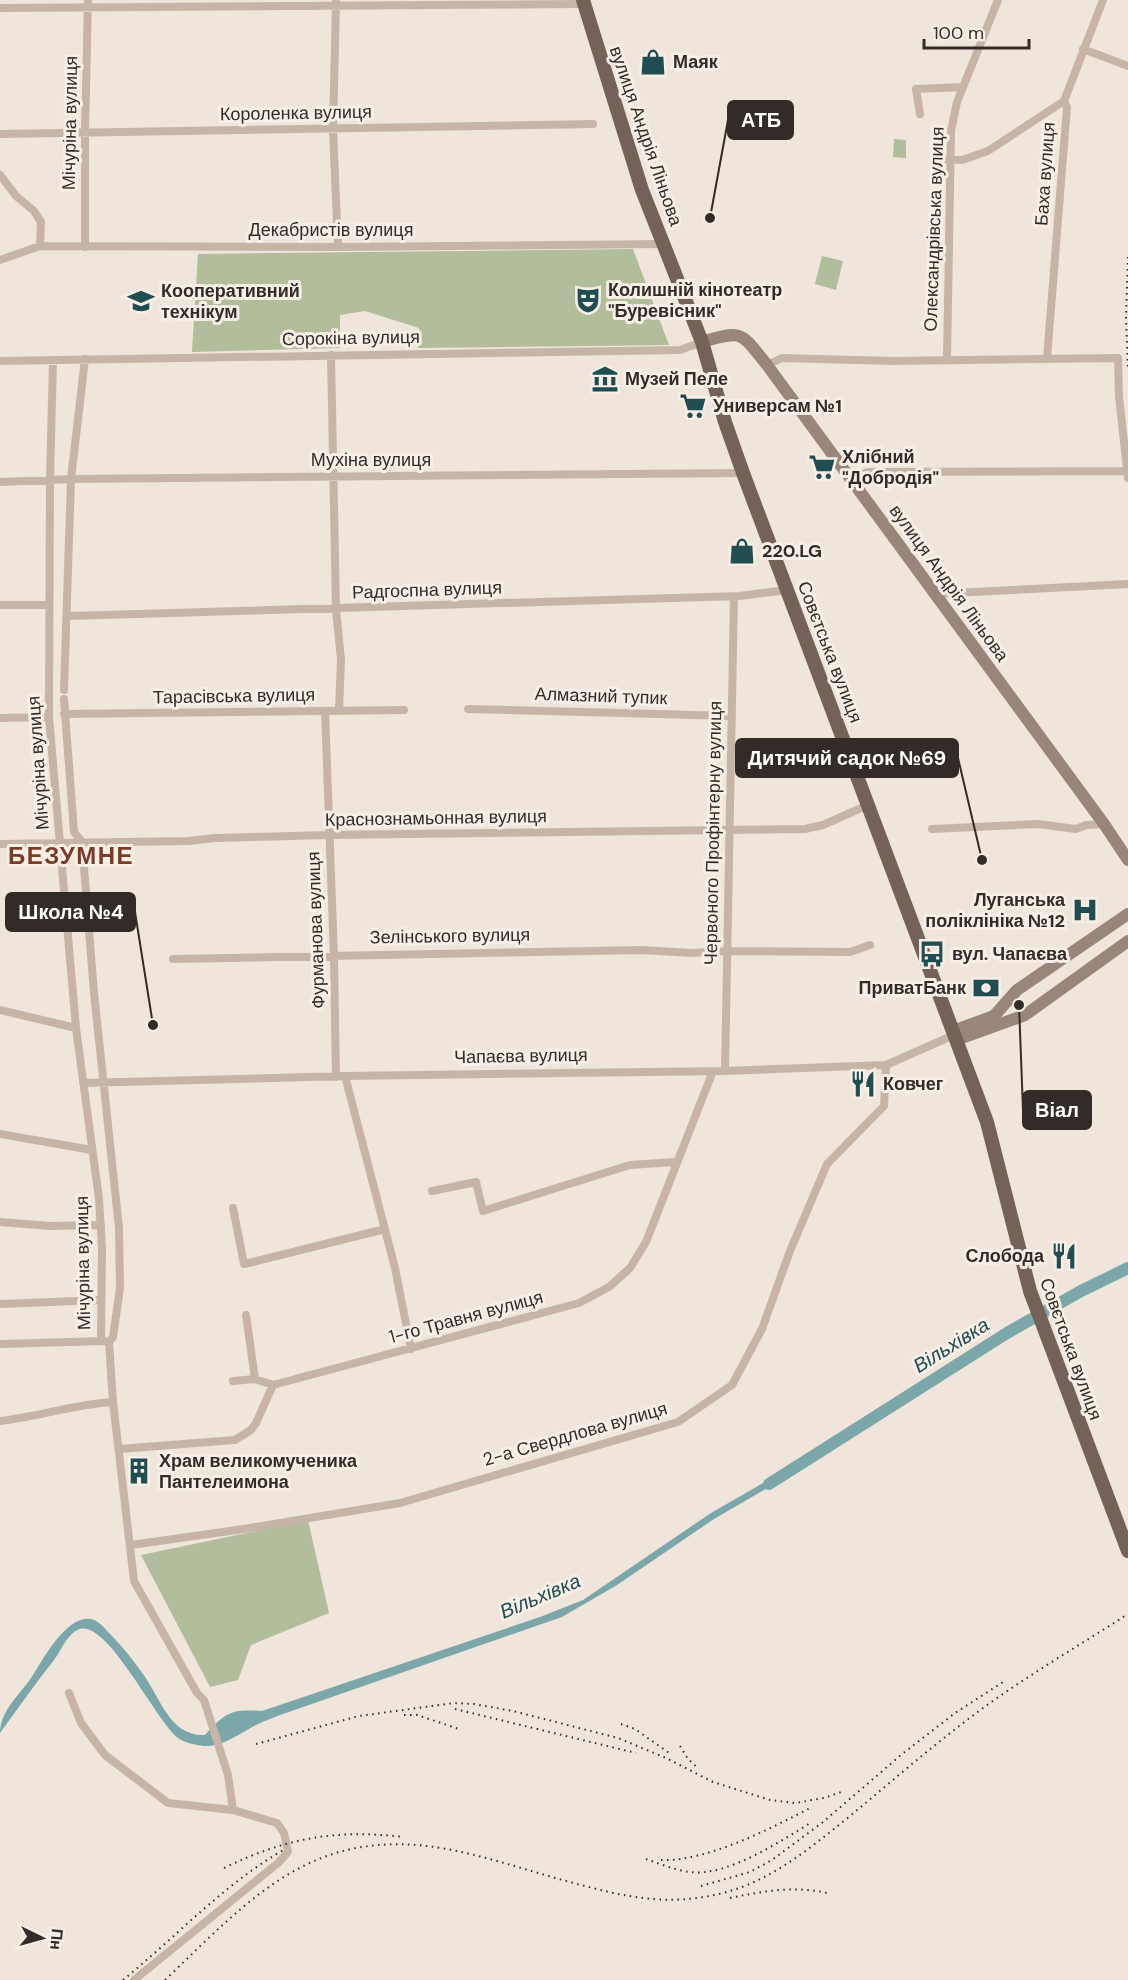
<svg xmlns="http://www.w3.org/2000/svg" width="1128" height="1980" viewBox="0 0 1128 1980" font-family="'DM Sans',sans-serif">
	<style>
		.green { fill: #b1bd9b }
		.water { fill: #7ba7aa }
		.lines { fill: none; stroke-linecap: round; stroke-linejoin: round }
		.river { stroke: #7ba7aa; stroke-width: 12 }
		.street { stroke: #c6b5a7; stroke-width: 8 }
		.secondary { stroke: #998579; stroke-width: 12 }
		.primary { stroke: #746259; stroke-width: 14 }
		.rail { stroke: #332b27; stroke-width: 2; stroke-dasharray: 1.5 4.5; stroke-linecap: butt }
		.labels { text-anchor: middle; dominant-baseline: central; stroke-width: 6; stroke-linejoin: round; paint-order: stroke }
		.poi-label { font-size: 18px; font-weight: bold; fill: #332b27; stroke: #f7efe6; text-anchor: start }
		.street-label { font-size: 18px; fill: #332b27; stroke: #f7efe6 }
		.water-label { font-size: 20px; font-style: italic; fill: #204d51; stroke: #f7efe6 }
		.district-label { font-size: 24px; font-weight: bold; letter-spacing: 1.5px; fill: #7b3c27; stroke: #f7efe6 }
		.leader { fill: none; stroke: #332b27; stroke-width: 2 }
		.callout-dot { fill: #332b27; stroke: #f7efe6; stroke-width: 2 }
		.callout { fill: #332b27; stroke: #332b27; stroke-width: 2 }
		.callout-label { font-size: 20px; text-anchor: middle; font-weight: bold; fill: #fff }
	</style>
	<rect width="100%" height="100%" fill="#efe5da"/>
	<path class="green" d="M894,139L906,140V158L893,157Z
		M633,249L669,345L418,348L419,328L365,311L340,315V348L192,352L198,254Z
		M822,256L843,261L836,290L815,284Z
		M308,1520L329,1613L251,1645L238,1680L210,1687L141,1555Z"/>
	<path class="water" d="M779,1474L783,1479L714,1519L617,1585L562,1617L283,1714C275,1717 266,1720 258,1724C241,1732 224,1747 204,1746C195,1745 185,1743 178,1738C156,1721 108,1621 80,1629C67,1633 62,1650 54,1660C35,1684 18,1708 0,1733C0,1710 21,1694 33,1675C44,1658 69,1611 94,1620C101,1623 106,1630 111,1635C123,1647 133,1660 143,1674C160,1697 170,1737 205,1735C226,1712 231,1709 262,1711L540,1617L583,1600L711,1513Z"/>
	<g class="lines">
		<path class="river" d="M769,1484L1007,1333L1081,1291L1128,1268"/>
		<path class="street" d="M336,2L333,129L338,247
			M0,8L584,4
			M1083,49L1128,66
			M920,114L916,89L963,87
			M0,134L593,124
			M946,159L962,160L988,151L1064,101
			M0,175L16,196L34,211L41,222L40,246
			M85,247V133L88,0
			M0,260L40,246L338,247L664,244
			M331,355L336,609L341,660L339,711
			M1047,358L1067,107L1064,101L1103,0
			M53,360L50,480L49,717L76,1028L99,1199L102,1248L101,1341
			M947,360L951,131L957,102L998,0
			M0,361L680,350L702,342
			M767,365L782,358L893,361L1118,358L1119,397L1128,478
			M848,477L869,472L1126,471
			M0,482L71,479L743,473
			M934,594L1128,584
			M0,605H49
			M68,616L739,596L787,590
			M64,690L71,479L85,359
			M64,699L74,832L82,842L94,993L119,1228L120,1288L113,1337L109,1342L113,1402L134,1581L197,1693L204,1700L228,1775L233,1810L277,1823L284,1833L288,1852L278,1863L134,1980
			M468,709L732,716
			M325,711L334,957L336,1077
			M64,714L404,710
			M0,718L49,717
			M932,829L1038,824L1076,829L1086,825L1104,824
			M0,844L189,841L214,838L329,835L805,829L823,825L868,805
			M173,959L641,950L692,953L727,951L850,952L870,945
			M0,1010L76,1028
			M725,1071L734,596
			M345,1076L395,1268L411,1349
			M83,1083L345,1076L725,1071L886,1065L954,1035
			M0,1134L92,1150
			M432,1191L476,1182L483,1211L630,1165L676,1162
			M233,1208L244,1264L385,1229
			M0,1222L51,1226L101,1225
			M0,1304L101,1300
			M246,1315L255,1379
			M0,1344L105,1341
			M233,1381L255,1379L273,1385
			M0,1421C38,1417 75,1404 113,1402
			M119,1449L235,1440L251,1430L256,1423L273,1385L579,1303L609,1287L630,1268L646,1242L713,1071
			M131,1545L237,1530L400,1503L678,1422L732,1385L762,1329L790,1251L827,1164L884,1106L886,1065
			M69,1693L81,1723L105,1755L168,1803L233,1810"/>
		<path class="secondary" d="M702,342C744,329 741,333 767,365L1104,824L1128,860
			M953,1031L994,1016L1017,990L1128,914
			M956,1040L1025,1015L1128,941"/>
		<path class="primary" d="M583,0L642,190L702,342L725,422L743,473L987,1122L1030,1291L1128,1551"/>
		<path class="rail" d="M1128,257L1126,317L1128,369
			M455,1709L636,1753
			M404,1715H417L459,1729
			M621,1724L635,1729L672,1755
			M256,1744L359,1716L454,1703L474,1704L513,1711L618,1738L666,1758L713,1782L770,1800L795,1803L824,1798L841,1792
			M680,1746L688,1759L699,1769
			M646,1859C660,1864 675,1870 690,1872C727,1877 781,1841 812,1822
			M661,1860C706,1862 772,1828 812,1807
			M224,1868C286,1838 335,1829 404,1837
			M701,1886L750,1872L772,1860L823,1822L901,1755L955,1713L1003,1682
			M730,1898C764,1891 796,1885 831,1894
			M123,1980C177,1936 224,1884 285,1849
			M165,1980C253,1896 313,1825 447,1849C489,1857 529,1871 570,1882C625,1897 667,1907 723,1893C773,1880 810,1848 850,1816C891,1782 932,1746 975,1714C1023,1678 1077,1647 1128,1614"/>
	</g>
	<defs>
		<g id="shop-bare" transform="scale(2.07)"><path d="M-5-2.5h2.3a2.7 3.5 0 0 1 5.4 0H5L5.5 6h-11ZM-1.5-2.5h3a1.5 2.3 0 0 0-3 0Z" fill="#204d51" stroke="#f7efe6" stroke-width="2.5" paint-order="stroke"/></g>
		<g id="theatre-bare" transform="scale(2.07)"><path d="M-5-5.5Q0-4 5-5.5V0Q5 5 0 6Q-5 5-5 0ZM-3.3-2.5H-1v1.5H-3.3ZM1-2.5H3.3v1.5H1ZM-2.8 1Q0 5.5 2.8 1Z" fill="#204d51" stroke="#f7efe6" stroke-width="2.5" paint-order="stroke"/></g>
		<g id="university-bare" transform="scale(2.07)"><path d="M0-5L7-2L0 1L-7-2ZM-4 1L0 2.5L4 1V4Q0 6-4 4Z" fill="#204d51" stroke="#f7efe6" stroke-width="2.5" paint-order="stroke"/></g>
		<g id="museum-bare" transform="scale(2.07)"><path d="M0-6L6-3V-2H-6V-3ZM-5-1h2V3h-2ZM-1-1h2V3h-2ZM3-1h2V3H3ZM-6 4H6V6H-6Z" fill="#204d51" stroke="#f7efe6" stroke-width="2.5" paint-order="stroke"/></g>
		<g id="supermarket-bare" transform="scale(2.07)"><path d="M-6-5.5h2.5l.6 2H6L4.5 2H-2.5L-4.4-4H-6ZM-1.5 3.2a1.3 1.3 0 1 0 .1 0ZM3 3.2a1.3 1.3 0 1 0 .1 0Z" fill="#204d51" stroke="#f7efe6" stroke-width="2.5" paint-order="stroke"/></g>
		<g id="hospital-bare" transform="scale(2.07)"><path d="M-5-5h3v3.5h4V-5h3V5h-3V1.5h-4V5h-3Z" fill="#204d51" stroke="#f7efe6" stroke-width="2.5" paint-order="stroke"/></g>
		<g id="bus-bare" transform="scale(2.07)"><path d="M-5-6H5V4H4V6H2V4H-2V6H-4V4H-5ZM-3.5-4V0h7V-4ZM-3.5 1.2v1.5H-2V1.2ZM2 1.2v1.5H3.5V1.2Z" fill="#204d51" stroke="#f7efe6" stroke-width="2.5" paint-order="stroke"/></g>
		<g id="bank-bare" transform="scale(2.07)"><path d="M-6-4H6V4H-6ZM0-2.3a2.3 2.3 0 1 0 0 4.6a2.3 2.3 0 1 0 0-4.6Z" fill="#204d51" stroke="#f7efe6" stroke-width="2.5" paint-order="stroke"/></g>
		<g id="restaurant-bare" transform="scale(2.07)"><path d="M-5-6h1v4h1v-4h1v4h1v-4h1v5L-1.5 .5V6h-2V.5L-5-1ZM5-6V6H3V1.5H1.5Q1.5-4 5-6Z" fill="#204d51" stroke="#f7efe6" stroke-width="2.5" paint-order="stroke"/></g>
		<g id="building-bare" transform="scale(2.07)"><path d="M-4-6H4V6H1V3H-1V6H-4ZM-2.5-4.3h1.7v1.8h-1.7ZM.8-4.3h1.7v1.8H.8ZM-2.5-1h1.7V.8h-1.7ZM.8-1h1.7V.8H.8Z" fill="#204d51" stroke="#f7efe6" stroke-width="2.5" paint-order="stroke"/></g>
	</defs>
	<g fill-rule="evenodd">
		<use href="#shop-bare" x="653" y="62"/>
		<use href="#theatre-bare" x="588" y="300"/>
		<use href="#university-bare" x="141" y="301"/>
		<use href="#museum-bare" x="605" y="379"/>
		<use href="#supermarket-bare" x="693" y="406"/>
		<use href="#supermarket-bare" x="822" y="467"/>
		<use href="#shop-bare" x="742" y="551"/>
		<use href="#hospital-bare" x="1085" y="910"/>
		<use href="#bus-bare" x="932" y="954"/>
		<use href="#bank-bare" x="986" y="988"/>
		<use href="#restaurant-bare" x="863" y="1084"/>
		<use href="#restaurant-bare" x="1064" y="1256"/>
		<use href="#building-bare" x="139" y="1471"/>
	</g>
	<g class="labels">
		<g class="poi-label">
			<text x="673" y="62">Маяк</text>
			<text x="608" y="290">Колишній кінотеатр<tspan x="608" dy="21">"Буревісник"</tspan></text>
			<text x="161" y="291">Кооперативний<tspan x="161" dy="21">технікум</tspan></text>
			<text x="625" y="379">Музей Пеле</text>
			<text x="713" y="406">Универсам №1</text>
			<text x="842" y="457">Хлібний<tspan x="842" dy="21">"Добродія"</tspan></text>
			<text x="762" y="551">220.LG</text>
			<text x="1065" y="900" text-anchor="end">Луганська<tspan x="1065" dy="21">поліклініка №12</tspan></text>
			<text x="952" y="954">вул. Чапаєва</text>
			<text x="966" y="988" text-anchor="end">ПриватБанк</text>
			<text x="883" y="1084">Ковчег</text>
			<text x="1044" y="1256" text-anchor="end">Слобода</text>
			<text x="159" y="1461">Храм великомученика<tspan x="159" dy="21">Пантелеимона</tspan></text>
		</g>
		<g class="street-label">
			<text transform="translate(296 113) rotate(-1)">Короленка вулиця</text>
			<text transform="translate(70 123) rotate(-89)">Мічуріна вулиця</text>
			<text transform="translate(646 136) rotate(71)">вулиця Андрія Ліньова</text>
			<text transform="translate(1045 174) rotate(-86)">Баха вулиця</text>
			<text transform="translate(934 229) rotate(-88)">Олександрівська вулиця</text>
			<text x="331" y="230">Декабристів вулиця</text>
			<text transform="translate(351 338) rotate(-1)">Сорокіна вулиця</text>
			<text x="371" y="460">Мухіна вулиця</text>
			<text transform="translate(949 583) rotate(54)">вулиця Андрія Ліньова</text>
			<text transform="translate(427 590) rotate(-2)">Радгоспна вулиця</text>
			<text transform="translate(830 652) rotate(69)">Совєтська вулиця</text>
			<text transform="translate(234 696) rotate(-1)">Тарасівська вулиця</text>
			<text transform="translate(601 696) rotate(2)">Алмазний тупик</text>
			<text transform="translate(38 763) rotate(-94)">Мічуріна вулиця</text>
			<text transform="translate(436 818) rotate(-1)">Краснознамьонная вулиця</text>
			<text transform="translate(713 833) rotate(-89)">Червоного Профінтерну вулиця</text>
			<text transform="translate(316 930) rotate(-92)">Фурманова вулиця</text>
			<text transform="translate(450 936) rotate(-1)">Зелінського вулиця</text>
			<text transform="translate(521 1056) rotate(-1)">Чапаєва вулиця</text>
			<text transform="translate(83 1263) rotate(-91)">Мічуріна вулиця</text>
			<text transform="translate(466 1317) rotate(-15)">1-го Травня вулиця</text>
			<text transform="translate(1071 1349) rotate(70)">Совєтська вулиця</text>
			<text transform="translate(575 1434) rotate(-16)">2-а Свердлова вулиця</text>
		</g>
		<g class="water-label">
			<text transform="translate(951 1345) rotate(-32)">Вільхівка</text>
			<text transform="translate(540 1596) rotate(-23)">Вільхівка</text>
		</g>
		<g class="district-label">
			<text x="71" y="855">БЕЗУМНЕ</text>
		</g>
	</g>
	<path class="leader" d="M710 218L728 120M982 860L958 758M153 1025L135 912M1019 1005L1023 1110"/>
	<g class="callout-dot">
		<circle cx="710" cy="218" r="6"/>
		<circle cx="982" cy="860" r="6"/>
		<circle cx="153" cy="1025" r="6"/>
		<circle cx="1019" cy="1005" r="6"/>
	</g>
	<g class="callout">
		<rect x="728" y="101" width="65" height="38" rx="6"/>
		<rect x="736" y="739" width="222" height="38" rx="6"/>
		<rect x="6" y="893" width="129" height="38" rx="6"/>
		<rect x="1023" y="1091" width="68" height="38" rx="6"/>
	</g>
	<g class="callout-label">
		<text x="761" y="127">АТБ</text>
		<text x="847" y="765">Дитячий садок №69</text>
		<text x="71" y="919">Школа №4</text>
		<text x="1057" y="1117">Віал</text>
	</g>
	<g transform="translate(42 1938) rotate(95)" stroke="#f7efe6" stroke-width="4.5" paint-order="stroke">
	<path d="M0-4.5L10 22L0 15L-10 22Z" fill="#332b27"/>
	<text y="-9" font-size="16" font-weight="bold" text-anchor="middle" fill="#332b27">Пн</text>
	</g>
	<path d="M924 39v9h105v-9" fill="none" stroke="#332b27" stroke-width="3"/>
	<text x="933" y="39" font-size="18" fill="#332b27" stroke="#f7efe6" stroke-width="4.5" paint-order="stroke">100 m</text>
</svg>
